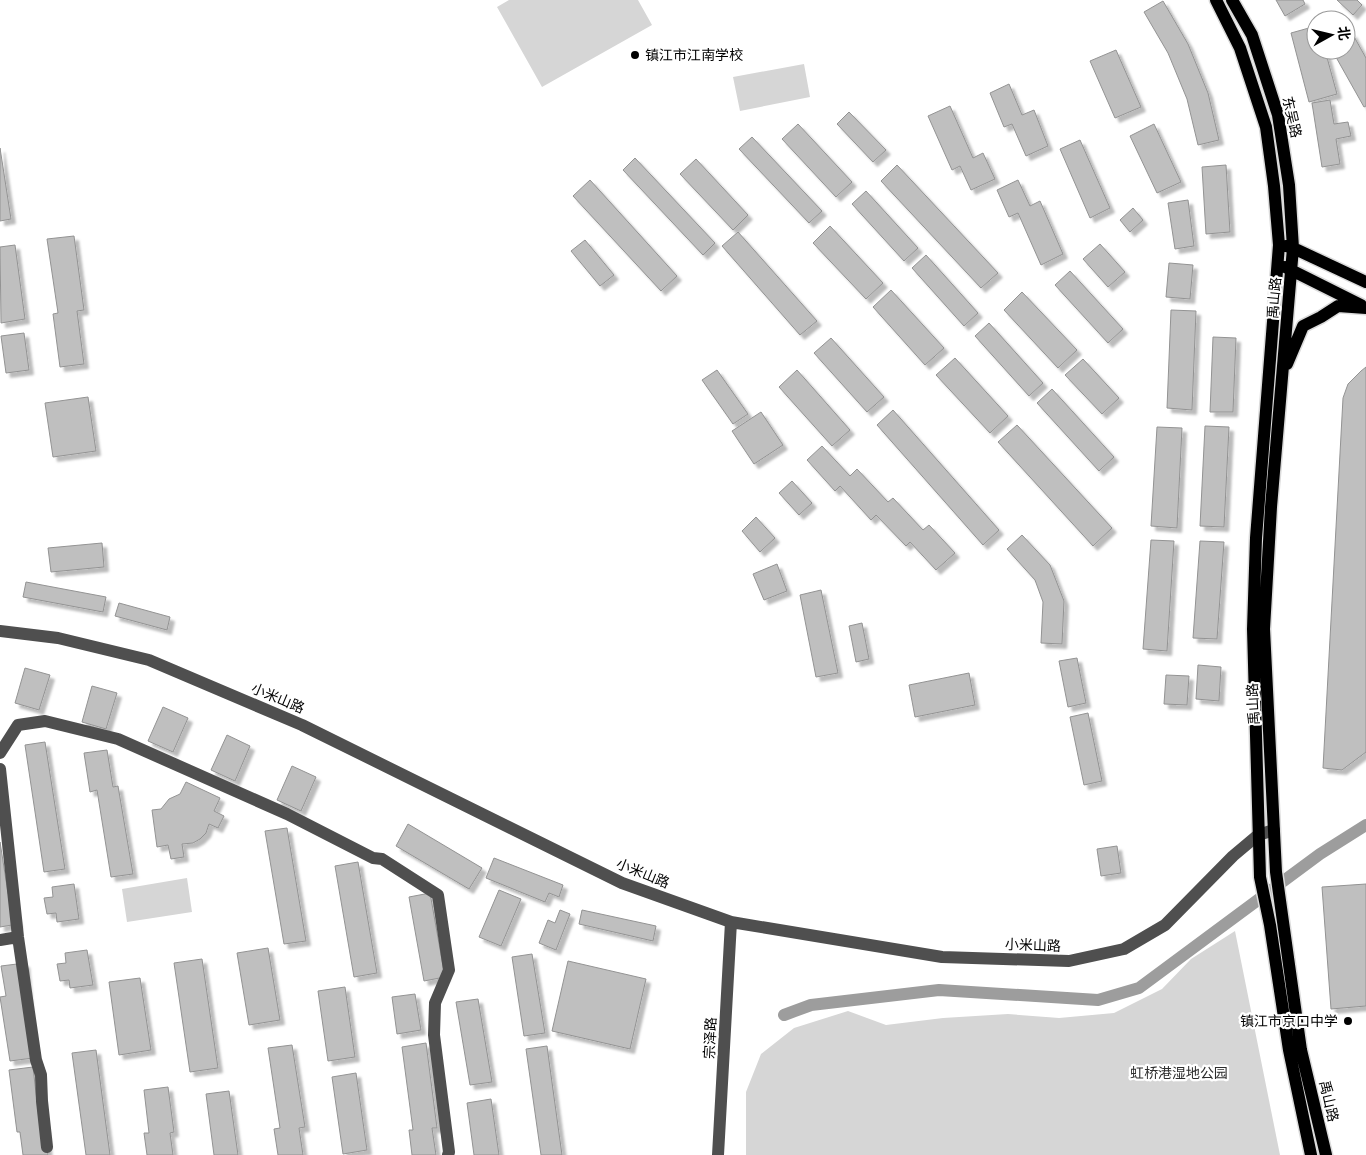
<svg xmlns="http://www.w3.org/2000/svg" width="1366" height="1155" viewBox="0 0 1366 1155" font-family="'PT Sans Narrow','Noto Sans SC',sans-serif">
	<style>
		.green { fill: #d6d6d6 }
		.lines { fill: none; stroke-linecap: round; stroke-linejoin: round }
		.canal { stroke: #9d9d9d; stroke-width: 12 }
		.building { fill: #bfbfbf; stroke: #939393; filter: url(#shadow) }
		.major-casing { stroke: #dbdbdb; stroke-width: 15 }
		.minor { stroke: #4f4f4f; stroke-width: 12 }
		.major { stroke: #000; stroke-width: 12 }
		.poi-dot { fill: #000; stroke: #fff; stroke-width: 2 }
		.labels { text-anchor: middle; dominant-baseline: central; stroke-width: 4.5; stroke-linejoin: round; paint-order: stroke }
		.poi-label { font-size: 14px; fill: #000; stroke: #fff; text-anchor: start }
		.street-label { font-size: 14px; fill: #000; stroke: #fff }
		.park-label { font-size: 14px; fill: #2d2d2d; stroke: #fff }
	</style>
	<defs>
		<filter id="shadow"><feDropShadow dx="4.5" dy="4.5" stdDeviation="1" flood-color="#0004"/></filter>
	</defs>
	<rect width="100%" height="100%" fill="#fff"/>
	<path class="green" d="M509,0H638L652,25L542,87L497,7Z
		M804,64L810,97L740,111L733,77Z
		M187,878L192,912L127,922L122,889Z
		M1235,931L1280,1155H746V1092L761,1054L794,1028L848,1011L886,1025L943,1018L1008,1014L1059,1018L1114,1013L1162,989L1191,959Z"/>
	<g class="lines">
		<path class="canal" d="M784,1015L811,1005L939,990L1098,1000L1139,988L1320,854L1366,825"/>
	</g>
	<path class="building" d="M1276,0H1303L1305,4L1285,16Z
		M1337,0H1357L1362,5L1353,15Z
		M1163,1L1188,44L1208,93L1219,140L1198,145L1187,99L1168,53L1144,12Z
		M1316,26V50H1325L1337,94L1309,102L1291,33Z
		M1352,33L1366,58V106L1364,107L1332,50H1346V36Z
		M1116,50L1141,107L1115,118L1090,61Z
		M1009,84L1022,115L1034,110L1048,146L1026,156L1012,124L1004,127L990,93Z
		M1330,100L1334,124L1348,122L1351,136L1336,139L1340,164L1322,167L1312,103Z
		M950,106L973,158L983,153L995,179L971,190L960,166L952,170L928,116Z
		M849,112L886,150L873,162L837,124Z
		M798,124L852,182L836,197L782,139Z
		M1154,124L1181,182L1157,193L1130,136Z
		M752,137L822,211L809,223L739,149Z
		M1080,140L1110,208L1090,218L1060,149Z
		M0,148L11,219L0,221Z
		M635,158L715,243L703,255L623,170Z
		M696,159L748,215L733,230L680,174Z
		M897,165L998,273L981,288L881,181Z
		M1226,165L1230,232L1206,234L1202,167Z
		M590,180L677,276L661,291L573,196Z
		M1018,180L1030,206L1040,201L1063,254L1041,265L1018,213L1009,217L997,190Z
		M866,191L918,248L904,261L852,204Z
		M1188,200L1194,246L1175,249L1168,203Z
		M1133,208L1143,220L1130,232L1120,220Z
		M830,226L883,283L866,299L813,243Z
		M738,232L817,321L800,335L722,246Z
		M74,236L84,310L77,311L84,364L60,367L53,314L58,313L47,239Z
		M585,240L614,275L600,286L571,251Z
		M1100,244L1125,272L1108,287L1083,259Z
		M15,245L25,319L1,323L0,247Z
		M926,255L978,313L964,326L912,268Z
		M1169,263L1193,265L1190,299L1166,297Z
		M1070,271L1123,329L1108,343L1055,285Z
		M891,290L944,348L925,365L873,307Z
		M1022,292L1077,350L1058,368L1004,310Z
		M1171,310L1196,311L1192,410L1167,408Z
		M989,323L1043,383L1029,396L975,336Z
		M24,333L29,370L6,373L1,336Z
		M1213,337L1236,338L1233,412H1210Z
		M831,338L884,397L867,412L814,353Z
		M955,358L1008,416L990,433L936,375Z
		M1083,359L1119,398L1102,414L1065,375Z
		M1366,367V752L1342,770L1323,768L1343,398L1348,384L1361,371Z
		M717,370L748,414L733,424L702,380Z
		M797,370L850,430L832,446L779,387Z
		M1052,389L1114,457L1099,471L1037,403Z
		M88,397L96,451L53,457L45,403Z
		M893,410L999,530L983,545L877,425Z
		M761,412L783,445L754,464L732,431Z
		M1017,425L1112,528L1093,546L998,442Z
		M1205,426L1229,427L1224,527L1200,526Z
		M1157,427L1182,428L1177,528L1151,526Z
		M822,446L850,476L857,469L888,502L893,498L923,530L929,525L955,553L936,570L910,542L906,546L876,515L871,520L840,486L835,491L807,460Z
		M792,481L812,503L799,515L779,493Z
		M756,517L775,538L760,552L742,531Z
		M1022,535L1050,565L1064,601L1062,644L1041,643L1043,602L1035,580L1007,549Z
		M1151,540L1174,541L1167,651L1143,649Z
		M1200,541L1224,542L1217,639L1193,638Z
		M102,543L104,567L51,572L48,548Z
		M777,564L787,591L764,600L753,574Z
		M26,582L106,597L103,612L23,597Z
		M821,590L838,673L816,677L800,595Z
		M119,603L170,617L167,630L115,616Z
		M862,623L869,659L856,662L849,626Z
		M1077,658L1086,703L1068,707L1059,661Z
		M1198,665L1221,667L1219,701L1196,699Z
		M25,668L50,675L39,710L15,703Z
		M969,673L975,705L915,717L909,685Z
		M1166,675L1189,676L1187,705L1164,704Z
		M92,686L117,693L106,729L82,722Z
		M163,707L188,718L173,752L148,741Z
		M1088,713L1102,781L1084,785L1070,717Z
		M227,735L250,746L235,781L211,770Z
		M45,742L65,869L44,872L25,745Z
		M107,750L113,787L118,786L133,874L111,877L97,790L90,792L84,753Z
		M292,766L316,777L301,811L277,800Z
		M186,782L220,798L214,811L224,816L218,828L209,824L206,833L200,839L193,843L182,844L184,857L171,859L168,845L157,847L152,810L161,809L169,799L180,794Z
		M408,824L482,868L469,889L396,846Z
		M287,828L306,941L284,944L265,831Z
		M0,842L8,893L18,924L0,927Z
		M1117,846L1121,873L1101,876L1097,849Z
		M494,858L563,885L559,897L549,893L545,902L486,878Z
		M358,862L377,973L354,977L335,866Z
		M74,884L79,919L57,922L56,913L47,914L44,898L53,897L52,887Z
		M1366,884V1006L1331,1009L1322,887Z
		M499,890L521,899L501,946L479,937Z
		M430,893L445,977L424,981L409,897Z
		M560,910L570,914L556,950L539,943L548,920L555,923Z
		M582,910L656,926L653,941L579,924Z
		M268,948L280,1020L249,1025L237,953Z
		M87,950L93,985L70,988L69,980L60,981L57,964L66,963L65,953Z
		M532,954L545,1033L524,1036L512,957Z
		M202,959L218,1068L190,1072L174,963Z
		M568,961L646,979L630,1049L552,1031Z
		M25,963L33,1058L10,1061L0,997L6,996L1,966Z
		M140,978L151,1050L119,1055L109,982Z
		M345,987L355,1057L328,1061L318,991Z
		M415,994L421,1030L397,1034L392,997Z
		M478,999L492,1082L470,1085L456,1002Z
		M426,1043L437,1128H432L436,1155H412L409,1130H413L402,1047Z
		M292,1045L305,1127L299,1128L303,1155H278L274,1129L280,1128L268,1048Z
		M547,1046L562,1155H541L526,1049Z
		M96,1050L110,1155H86L72,1053Z
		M33,1067L40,1128L45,1127L48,1155H23L20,1132H17L9,1070Z
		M356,1073L367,1150L343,1154L332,1077Z
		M168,1087L174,1132L170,1133L173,1155H147L144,1133H149L144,1090Z
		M229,1091L238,1155H214L206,1094Z
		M491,1099L499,1155H474L467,1103Z"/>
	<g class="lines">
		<g class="major-casing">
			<path id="major" d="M1216,0L1240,48L1266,127L1274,186L1279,245L1256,538L1253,629L1260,877L1270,925L1289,1050L1311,1155
				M1232,0L1252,35L1278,115L1289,185L1293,248L1271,507L1264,629L1276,872L1301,1050L1326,1155
				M1286,246L1293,248L1366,282
				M1285,267L1361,305
				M1287,364L1303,326L1321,317L1338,306L1366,308"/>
		</g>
		<path class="minor" d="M0,631L58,638L149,660L302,725L622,883L731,922L942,957L1069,961L1124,949L1165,925L1233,856L1258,835L1274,830
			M0,753L18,725L45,721L118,739L287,814L373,858L382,859L438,895L449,970L435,1003L434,1035L449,1152L448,1155
			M0,769L18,937L36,1060L41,1075L42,1101L47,1147
			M0,940L18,937
			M718,1155L731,922"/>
		<use href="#major" class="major"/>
	</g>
	<g class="poi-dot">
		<circle cx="635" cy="55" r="5"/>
		<circle cx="1348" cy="1021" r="5"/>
	</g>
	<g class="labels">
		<g class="poi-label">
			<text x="645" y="55">镇江市江南学校</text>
			<text x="1338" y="1021" text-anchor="end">镇江市京口中学</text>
		</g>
		<g class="street-label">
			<text transform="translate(1292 117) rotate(77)">东吴路</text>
			<text transform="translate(1274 298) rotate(-85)">禹山路</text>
			<text transform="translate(278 698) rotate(23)">小米山路</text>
			<text transform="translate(1253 704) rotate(-93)">禹山路</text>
			<text transform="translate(643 873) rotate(22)">小米山路</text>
			<text transform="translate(1033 945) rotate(2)">小米山路</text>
			<text transform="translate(710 1038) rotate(-87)">宗泽路</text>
			<text transform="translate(1329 1101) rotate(77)">禹山路</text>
		</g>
		<g class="park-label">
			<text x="1179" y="1073">虹桥港湿地公园</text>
		</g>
	</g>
	<g transform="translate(1331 35) rotate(82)"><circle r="24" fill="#ffffff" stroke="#999999"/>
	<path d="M0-4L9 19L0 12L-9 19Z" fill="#000000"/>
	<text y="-8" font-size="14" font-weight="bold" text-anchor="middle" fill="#000000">北</text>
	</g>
</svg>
